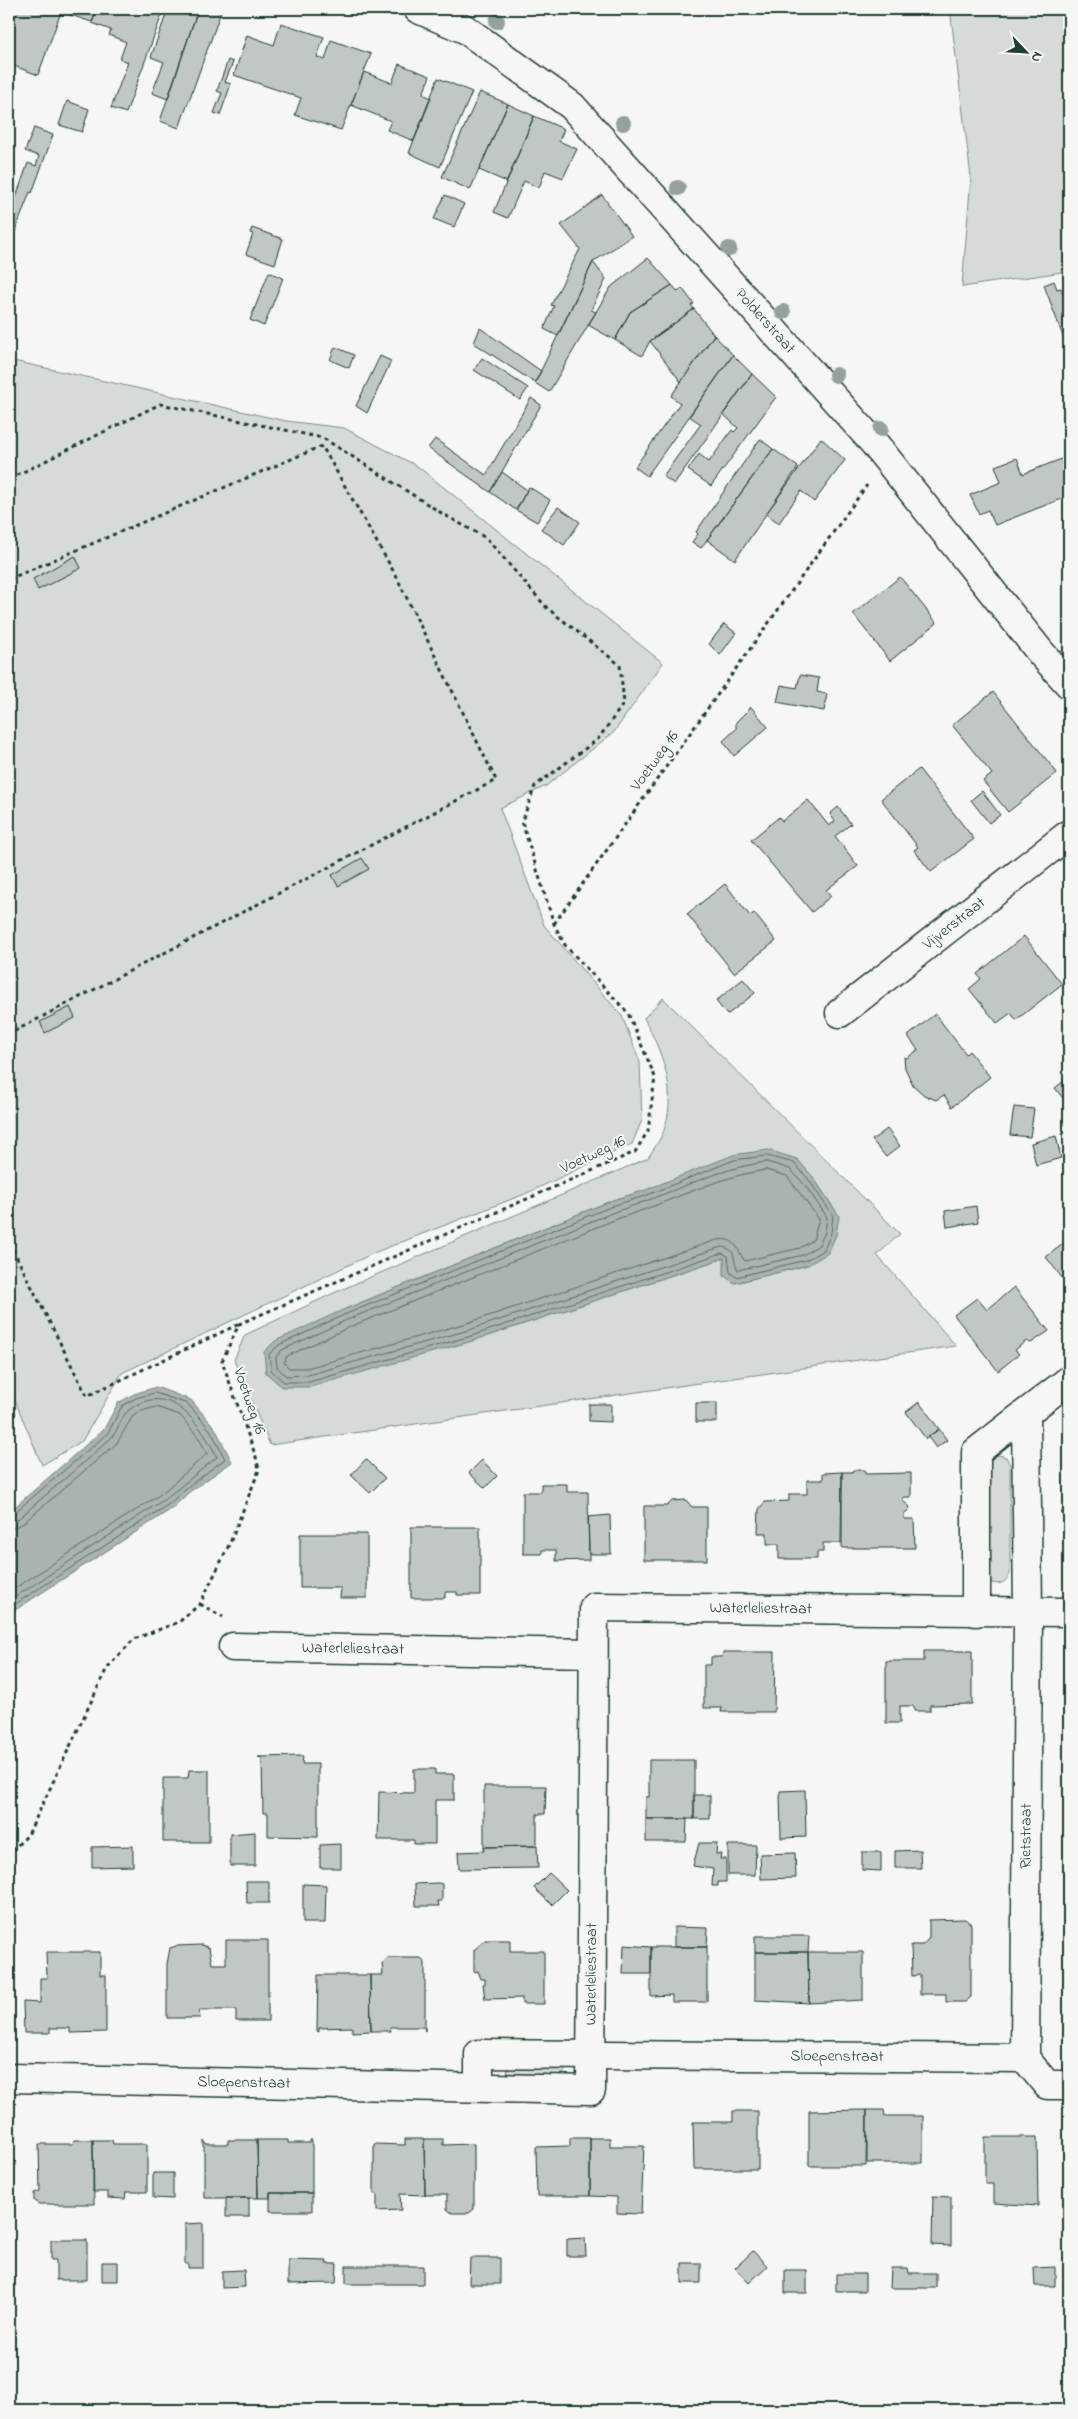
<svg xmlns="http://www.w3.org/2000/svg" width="1078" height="2419" viewBox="0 0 1078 2419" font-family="'Indie Flower',sans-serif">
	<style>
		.green { fill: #d6dbd6; stroke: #7a8c85; fill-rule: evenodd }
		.water { fill: #aab3ae; stroke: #72847d }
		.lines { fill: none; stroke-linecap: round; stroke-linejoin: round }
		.shore { stroke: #576c65; stroke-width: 1 }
		.building { fill: #c1c8c3; stroke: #1f3d34 }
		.minor-casing { stroke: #1f3d34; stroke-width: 31 }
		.path { stroke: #1f3d34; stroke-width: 3; stroke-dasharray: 4 4; stroke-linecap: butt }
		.minor { stroke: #f6f6f2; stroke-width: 28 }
		.tree { fill: #94a29b }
		.labels { text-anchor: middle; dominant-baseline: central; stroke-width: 4; stroke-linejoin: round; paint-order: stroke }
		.street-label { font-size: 16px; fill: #1f3d34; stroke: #f6f6f2 }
	</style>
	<rect width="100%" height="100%" fill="#f6f6f2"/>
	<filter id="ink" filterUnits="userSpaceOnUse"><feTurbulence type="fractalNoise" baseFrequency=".02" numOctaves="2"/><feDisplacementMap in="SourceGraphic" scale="10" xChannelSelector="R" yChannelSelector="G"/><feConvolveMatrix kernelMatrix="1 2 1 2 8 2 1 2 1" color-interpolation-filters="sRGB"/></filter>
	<g filter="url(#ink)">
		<path class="green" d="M950,9H1069V271L962,287L971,177Z
			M9,360L286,421L344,428L417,466L663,663L614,732L546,786L500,808L544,925L622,1016L640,1062L642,1120L632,1144L525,1194L376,1252L122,1373L82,1441L42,1465L9,1386Z
			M663,998L900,1234L877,1255L956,1346L270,1445L234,1360L245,1335L336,1292L648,1158C654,1148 662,1138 665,1127C677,1088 662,1053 644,1018ZM813,1177L839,1216L808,1265L735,1283L724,1258L472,1341L361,1371L345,1309L613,1200L643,1191Z
			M999,1455L1006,1457L1010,1465V1574C1005,1583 1001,1585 992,1583L987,1574L986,1466L990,1457Z
			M509,2067H563L565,2071L560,2077L509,2076L507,2072Z"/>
		<path class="water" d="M768,1150L797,1159L813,1177L839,1216L836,1235L828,1253L808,1265L735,1283L724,1276V1258L472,1341L310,1387H282L266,1373L264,1352L275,1341L345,1309L613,1200L643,1191L733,1155Z
			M156,1387L191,1400L215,1428L232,1462L188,1493L173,1508L9,1614V1512L104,1429L118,1403L134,1394Z"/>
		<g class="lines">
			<path class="shore" d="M767,1156L794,1163L809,1180L833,1216L831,1233L824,1250L806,1260L736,1277L730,1272L728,1256L722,1253L471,1336L309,1382H284L271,1370L269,1354L279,1345L346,1314L615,1205L645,1196L734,1160Z
				M767,1162L790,1169L804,1184L827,1217L825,1232L819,1245L803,1255L738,1270C732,1261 738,1248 721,1247L469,1330L308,1375L286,1376L277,1367L276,1357L282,1350L349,1319L617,1211C667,1196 715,1168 767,1162Z
				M766,1170L787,1176L819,1219L813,1240L800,1248L745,1261C736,1250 738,1237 717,1240L467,1323L307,1368H289L284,1363L287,1356L352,1326L619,1218C669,1203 715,1177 766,1170Z
				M9,1515L14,1513L108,1433L122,1406L136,1398L155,1393L188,1404L211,1431L225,1459L185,1489L169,1504L9,1608
				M9,1521L18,1519C49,1492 80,1466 110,1439C119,1431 120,1417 129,1410C169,1379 201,1424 217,1457L165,1499L9,1601
				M9,1529L22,1524L117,1443L132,1417L141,1411L156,1407L180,1415L199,1438L207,1454L161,1494L9,1592"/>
		</g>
		<path class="building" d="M13,9H97L92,22L61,12L38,75L9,64V21Z
			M97,9H164L126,113L111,108L128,62L120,59L126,42L109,35L111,30L92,23Z
			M168,9H198L168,99L152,93L164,62L151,57Z
			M198,9H222L179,128L160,121Z
			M281,23L324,37L317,57L325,60L331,40L371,54L341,130L295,115L301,98L234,75L247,35L274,45Z
			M228,60L233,62L225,82L231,84L220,115L214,113L222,93L217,91Z
			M399,64L430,76L423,94L431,98L414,141L387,130L391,121L351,105L364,72L392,83Z
			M438,78L472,92L440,167L409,153Z
			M480,92L508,104L470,190L442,177Z
			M67,101L89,109L82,132L59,125Z
			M508,104L534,116L507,182L479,170Z
			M534,116L564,129L559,141L577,149L563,178L545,171L539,188L524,181L508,218L494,212Z
			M34,128L53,135L32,193L30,192L11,242L9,241V201L14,203L28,163L36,166L39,156L25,151Z
			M445,195L464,204L454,227L434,219Z
			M602,195L632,236L593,262L558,336L544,329L554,306L551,305L580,249L561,225Z
			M252,228L283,239L275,264L246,254L253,234L250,233Z
			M648,258L672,285L630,312L615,340L588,325L611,287Z
			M593,262L606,279L591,310L596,312L549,392L535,383Z
			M269,272L283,278L264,326L250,320Z
			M1054,281L1057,289L1061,288L1069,309V348L1067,341L1065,342L1044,285Z
			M672,285L678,292L682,288L694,304L691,305L694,309L650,341L642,356L615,340L630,312Z
			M694,309L714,335L681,382L650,341Z
			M480,328L541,371L535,383L474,343Z
			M714,335L733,355L647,476L635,467L680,403L671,396Z
			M335,347L354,355L349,368L330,360Z
			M733,355L752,374L674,484L663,476L701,424L689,416Z
			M380,356L391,361L367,413L356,406Z
			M482,358L528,388L520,400L474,370Z
			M752,374L776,397L711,486L688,470L699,454L709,462L732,430L734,432L738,428L723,414Z
			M531,398L541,405L490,492L428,448L435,439L486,475Z
			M821,438L845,460L814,502L801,491L779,523L766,514Z
			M760,439L773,449L701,548L692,542L698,534L696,532Z
			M773,449L798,467L735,560L707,540Z
			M1069,456V496L995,525L988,510L979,514L970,495L1001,482L995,466L1017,458L1023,474Z
			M502,472L527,490L516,510L490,492Z
			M529,487L550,500L537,522L516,510Z
			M558,507L580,522L564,545L541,529Z
			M75,556L81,568L38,590L33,579Z
			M900,577L937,623L890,661L853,614Z
			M724,624L736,633L720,655L709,644Z
			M800,675L819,678L817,692L827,694L824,711L777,702L781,685L797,688Z
			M993,692L1057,773L1008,812L983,781L992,774L952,725Z
			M751,707L768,727L734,756L723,741L736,729V722Z
			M919,769L974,839L931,872L914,850L918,847L881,799Z
			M982,791L1000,815L989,823L971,800Z
			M808,800L829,826L835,821L830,814L838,807L851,824L835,836L858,866L826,890L831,896L812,912L751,840L779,817L782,821Z
			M362,858L369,869L338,886L332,875Z
			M725,884L750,916L754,913L776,941L734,973L687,914Z
			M1024,936L1062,984L1016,1020L1011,1013L997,1023L969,989L981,979L977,974Z
			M743,979L755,993L727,1015L716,1001Z
			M70,1007L75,1018L45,1033L40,1022Z
			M935,1014L966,1054L969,1051L990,1077L952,1107L944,1095L936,1100L924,1095L913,1085L905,1068L904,1057L907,1058L918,1050L908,1036Z
			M1069,1077V1100L1066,1102L1055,1088Z
			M1014,1107L1034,1109L1030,1137L1010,1135Z
			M887,1129L900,1146L886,1157L872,1140Z
			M1056,1136L1061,1158L1036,1165L1031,1143Z
			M976,1206L978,1222L947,1227L945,1211Z
			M1069,1232V1287L1046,1257L1068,1240L1064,1235Z
			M1014,1287L1049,1331L1031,1343L1026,1341L1015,1350L1019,1354L998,1371L954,1315L977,1298L987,1310Z
			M919,1402L939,1429L926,1439L906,1412Z
			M696,1403H717V1422H696Z
			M589,1404H611V1422L589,1421Z
			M939,1429L947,1440L936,1448L928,1437Z
			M366,1459L385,1478L370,1493L351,1475Z
			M482,1460L497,1476L485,1488L469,1473Z
			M853,1470H865V1474L911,1473V1497H903V1501L910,1507L908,1512L904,1514V1519H914L915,1548H842V1472H852Z
			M842,1472L841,1543H823V1552H817V1559H779V1544H767V1533H758L759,1509L765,1502L789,1501V1494H807V1480H823V1473Z
			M541,1484H567V1492H588L589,1560L556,1561V1550H542V1554H523V1492H541Z
			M686,1500L692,1507H707V1560H644V1506H667L672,1501Z
			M1069,1502V1518L1061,1513Z
			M610,1515L611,1554H589L588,1517Z
			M411,1527H480V1595H457V1592H445V1598H411Z
			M300,1534H367V1598H340L341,1588H300Z
			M924,1651H972V1704L930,1705V1711H914V1706H900V1723H886V1661H924Z
			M723,1652H775L774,1712H721L722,1708H704V1665H711V1657H722Z
			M1065,1702L1069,1703V1725H1064Z
			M303,1756L302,1764H318V1837L268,1836V1813H263L262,1758L258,1757Z
			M649,1760H694V1819H646V1797H649Z
			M414,1769H435V1774H454V1800H435V1844H414V1840H378L379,1792L414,1793Z
			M189,1770H209V1842H163V1778H188Z
			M484,1786H546L545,1814H537V1846L484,1847Z
			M805,1790L806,1837L781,1838L780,1791Z
			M694,1795H710V1819H694Z
			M646,1819H687L686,1842H646Z
			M255,1832V1866H230V1834Z
			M699,1843H717L716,1854H721L720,1859H726V1882H718V1886H712L713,1869L693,1866Z
			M341,1844V1868H320V1845Z
			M728,1845H756L755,1875H728Z
			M133,1846V1866L92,1867V1847Z
			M537,1846L538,1868L459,1869L458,1852L484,1851V1847Z
			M920,1850L921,1868H895V1851Z
			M862,1852H881V1871L862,1870Z
			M795,1853L796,1878L761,1879L760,1854Z
			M549,1873L567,1890L552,1905L534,1888Z
			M246,1881H269V1903H247Z
			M438,1883L442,1884V1901H438L439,1906H416L415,1884Z
			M303,1884L326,1885L325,1923H303Z
			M965,1919L971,1924V1997L965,2002H946V1994H920V1975L912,1976L911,1945H923L929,1938V1920Z
			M674,1927L708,1928L707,1947H674Z
			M755,1936H809L808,1952H755Z
			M226,1940H268V2021H236V2010H199L200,2018H167V1964L170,1948L176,1946L202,1945L209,1948L212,1964H226Z
			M485,1940H510V1951H544V2004H522V1998L485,1999L483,1984H485V1979H481L478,1971L474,1972V1950Z
			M624,1945L651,1947V1974H623Z
			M651,1947H707V2002H672V1995L651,1996Z
			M46,1952H100V1975H106V2032L70,2033V2028H50V2033H24L23,2002L40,2003V1978H47Z
			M755,1952H808L809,2003L755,2000Z
			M808,1952H863V2000L809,2003Z
			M387,1958H421L425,1963V2031L424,2027H390L391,2031H371L370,1975H383L382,1963Z
			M318,1975H370L371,2031L352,2032V2027L319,2028V2032L317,2031Z
			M867,2110H884L885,2116H923V2163H867Z
			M867,2110L866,2166H809V2111Z
			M733,2111H758V2169H694L693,2122H733Z
			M985,2137H1037L1038,2206L993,2203V2184H985Z
			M570,2138H590V2196H537L536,2147L570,2146Z
			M590,2138H610V2146H644L641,2214L617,2213V2197L590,2196Z
			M405,2139H424L425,2195L400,2194L401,2210L377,2211V2194H374V2144L405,2145Z
			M424,2139H443V2145L474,2144V2209L469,2213H452L447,2209V2195H425Z
			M74,2140H93L94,2204H39L34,2201V2193L40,2191L39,2144H73Z
			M93,2140H112L113,2144H147V2192H126L125,2199L108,2198V2192H93Z
			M204,2140L206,2144H228V2140H257L258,2198H204Z
			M257,2140H288V2143H310V2140H312V2193H270V2198H258Z
			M153,2173H173V2199L153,2198Z
			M270,2193H312V2211H270Z
			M933,2196L951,2197V2246L932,2245Z
			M226,2198H249V2217H226Z
			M203,2223V2268H188V2264H185V2224Z
			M585,2238L586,2256H567V2239Z
			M51,2240H87V2280H56V2260H51Z
			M753,2251L767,2266L749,2283L735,2268Z
			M470,2258H500V2284H469Z
			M288,2260L327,2261L326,2264H337L336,2283L288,2284Z
			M102,2262H118V2281H102Z
			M682,2263H701V2283H682Z
			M346,2266H423V2284H346Z
			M1055,2267V2286H1035L1034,2268Z
			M891,2268H908L909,2273H936V2288H890Z
			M244,2270L245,2287L222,2288V2271Z
			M785,2270H807V2293H785Z
			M836,2274H865V2291H836Z"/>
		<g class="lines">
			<g class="minor-casing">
				<g id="minor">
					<path id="s1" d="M418,9L465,29L572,106L874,443L1041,653L1069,684"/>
					<path id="s2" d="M840,1013L1069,834"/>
					<path d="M976,1612V1452L1026,1413"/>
					<path id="s3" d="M233,1647L593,1653"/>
					<path id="s4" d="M1025,2058L1028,1613L1026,1413L1069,1380"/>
					<path id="s5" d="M9,2078L591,2090L594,1607L1069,1612"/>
					<path id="s6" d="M479,2087V2054L1025,2058L1047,2085H1069"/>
				</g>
			</g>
			<path class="path" d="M9,479L160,404L323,438L443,514L486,538L547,608L620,665L624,703L598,739L535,786L522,822L554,924L565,945L628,1013L655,1077L648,1131L635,1152L239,1324L222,1361L257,1460L259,1470L230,1543L200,1604L179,1622L134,1639L107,1668L28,1835L9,1853
				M9,579L322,446L395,574L496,780L9,1034
				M554,924L867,485
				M9,1242L87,1396L239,1324
				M200,1604L223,1617"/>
			<use href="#minor" class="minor"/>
		</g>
		<g class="tree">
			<circle cx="497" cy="21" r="8"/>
			<circle cx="623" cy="123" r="8"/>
			<circle cx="678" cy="188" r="8"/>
			<circle cx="729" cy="249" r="8"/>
			<circle cx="783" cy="312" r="8"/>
			<circle cx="836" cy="375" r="8"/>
			<circle cx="881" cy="429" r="8"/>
		</g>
	</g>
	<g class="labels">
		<g class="street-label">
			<text stroke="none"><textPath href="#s1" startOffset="472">Polderstraat</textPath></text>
			<text transform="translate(655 761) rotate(-54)">Voetweg 16</text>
			<text stroke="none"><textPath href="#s2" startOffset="145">Vijverstraat</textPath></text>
			<text transform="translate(593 1155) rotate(-25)">Voetweg 16</text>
			<text transform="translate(249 1401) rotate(71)">Voetweg 16</text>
			<text stroke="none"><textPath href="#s5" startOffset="1232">Waterleliestraat</textPath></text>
			<text stroke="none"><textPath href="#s3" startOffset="120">Waterleliestraat</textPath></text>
			<text stroke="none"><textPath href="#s4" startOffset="222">Rietstraat</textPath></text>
			<text stroke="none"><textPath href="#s5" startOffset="698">Waterleliestraat</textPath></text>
			<text stroke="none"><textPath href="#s6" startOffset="391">Sloepenstraat</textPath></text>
			<text stroke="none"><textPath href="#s5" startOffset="235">Sloepenstraat</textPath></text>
		</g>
	</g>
	<rect width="1078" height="2419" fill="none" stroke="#f6f6f2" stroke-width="30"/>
	<rect x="15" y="15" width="1048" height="2389" fill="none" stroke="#1f3d34" stroke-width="2" filter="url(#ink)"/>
	<g transform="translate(1026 52) rotate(115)" stroke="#f6f6f2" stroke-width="4" paint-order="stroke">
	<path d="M0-4L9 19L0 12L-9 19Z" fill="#1f3d34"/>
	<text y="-8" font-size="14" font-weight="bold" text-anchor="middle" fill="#1f3d34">N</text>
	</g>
</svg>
